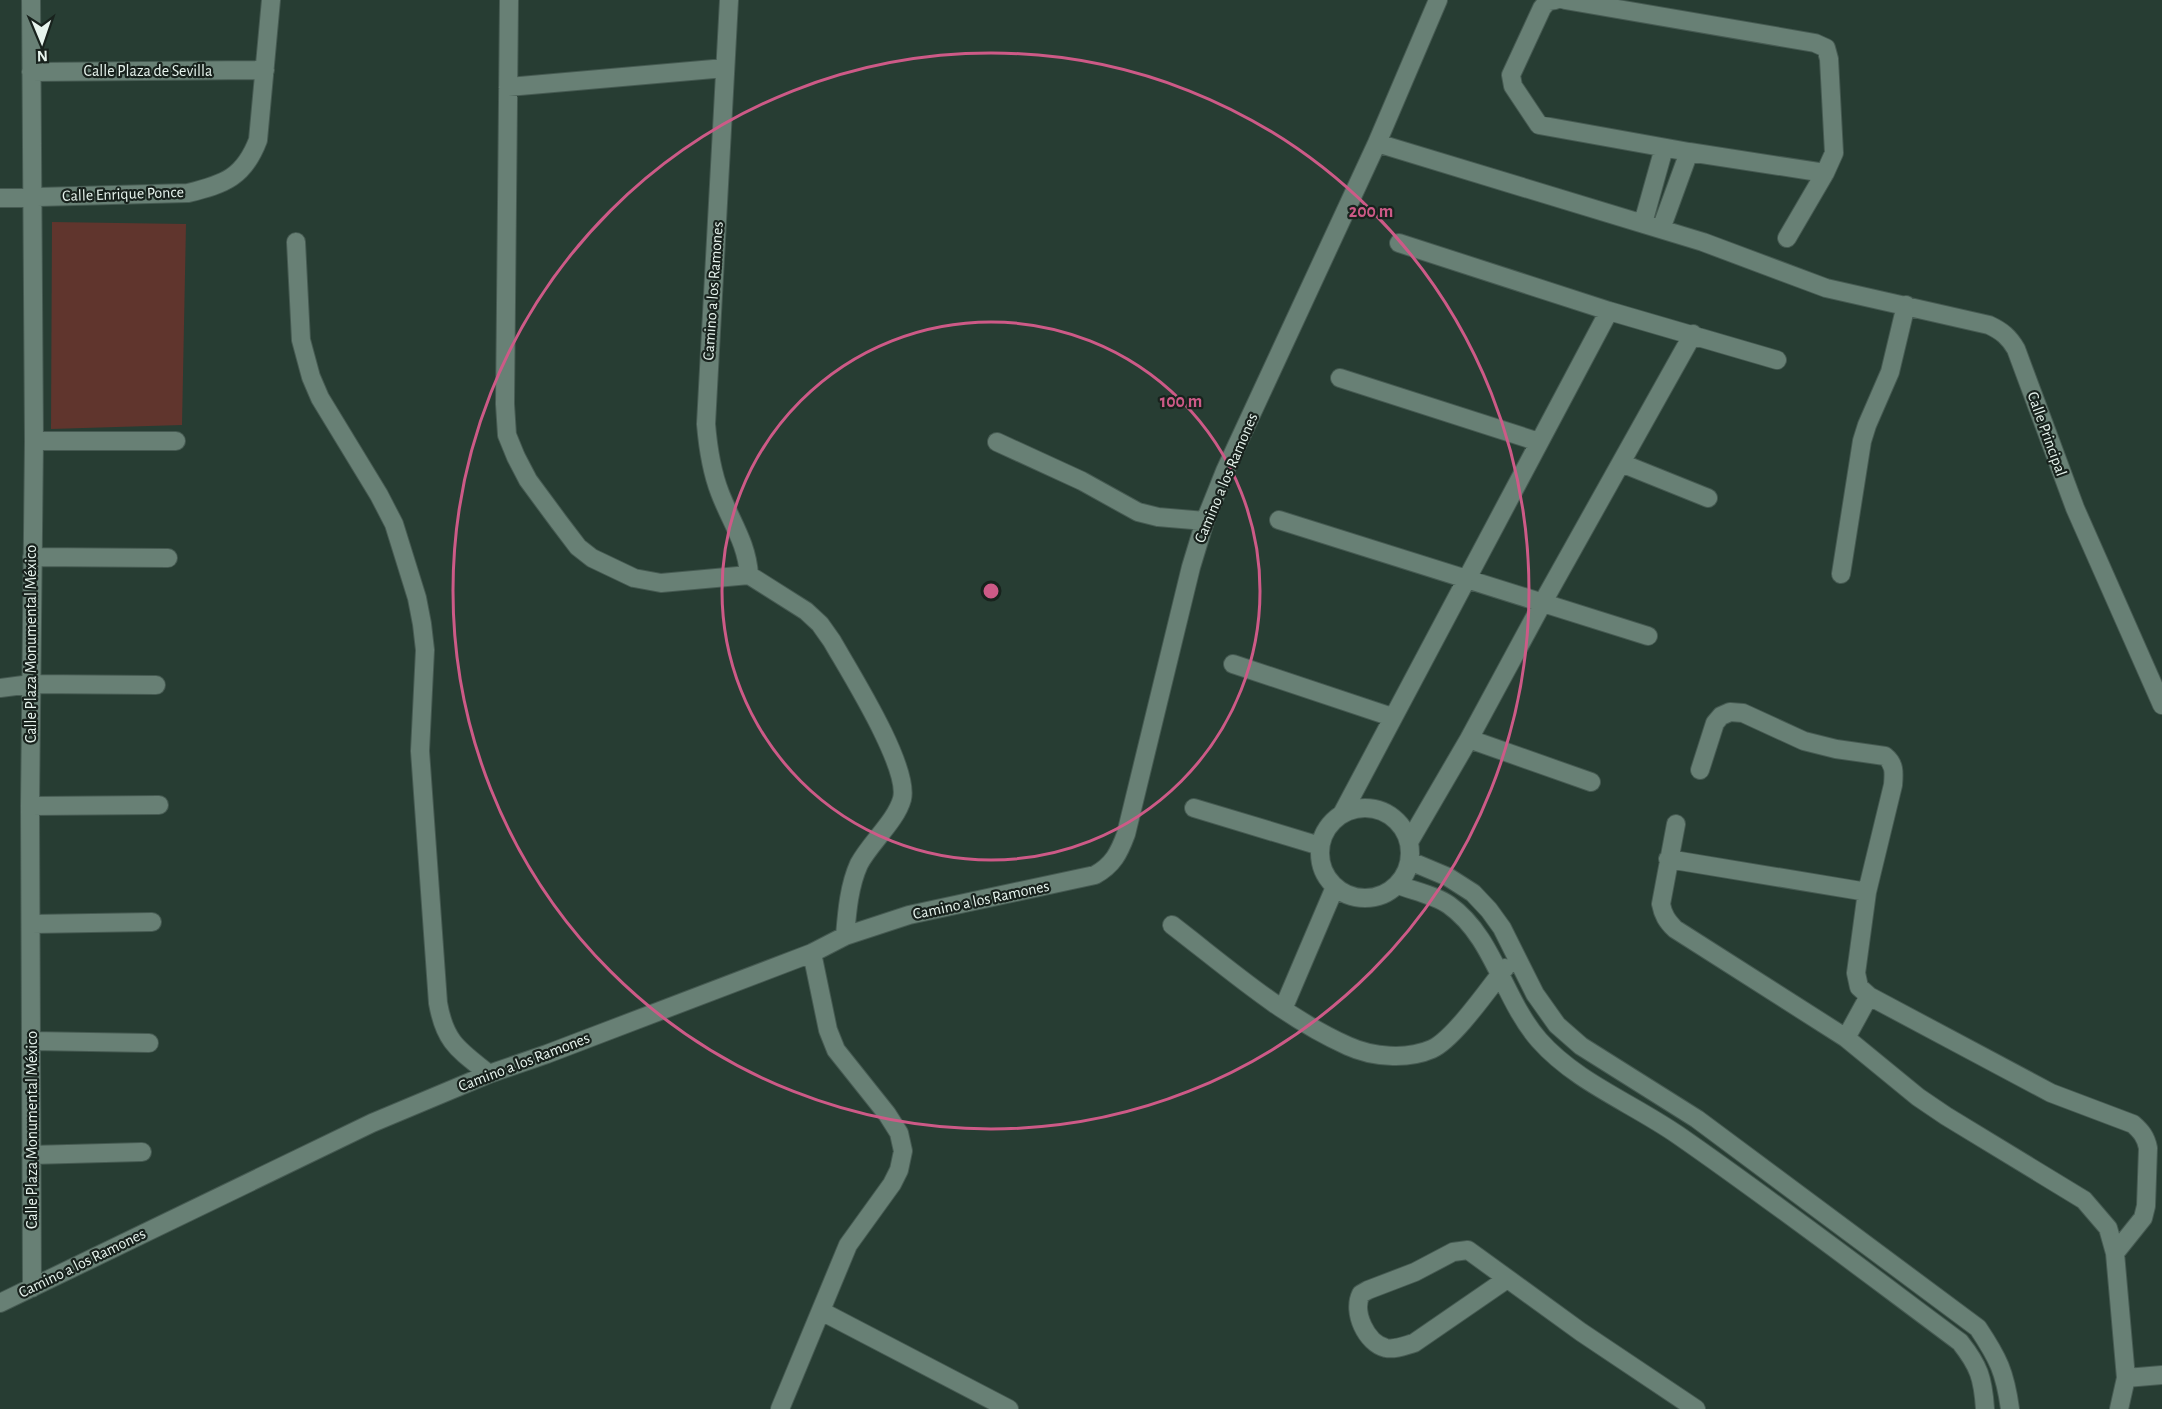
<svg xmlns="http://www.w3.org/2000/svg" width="2162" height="1409" viewBox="0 0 2162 1409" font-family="'Alegreya Sans',sans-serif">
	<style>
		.green { fill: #60352d }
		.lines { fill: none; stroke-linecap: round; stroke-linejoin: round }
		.minor-casing { stroke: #465a52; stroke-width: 20 }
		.minor { stroke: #688075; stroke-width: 18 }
		.ring { fill: none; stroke: #cd5a87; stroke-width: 3 }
		.labels { text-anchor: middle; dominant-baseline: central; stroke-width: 4.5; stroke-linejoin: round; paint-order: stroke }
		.street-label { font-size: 16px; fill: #e7f4ee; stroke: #18221d }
		.centre { fill: #cd5a87; stroke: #18221d; stroke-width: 3 }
		.ring-label { font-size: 18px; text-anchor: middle; font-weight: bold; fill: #cd5a87; stroke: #18221d; stroke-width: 4.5; stroke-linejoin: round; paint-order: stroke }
	</style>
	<rect width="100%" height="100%" fill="#273d33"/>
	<path class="green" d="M52,222L186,224L182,425L51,429Z"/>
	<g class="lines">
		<g class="minor-casing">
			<path id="minor" d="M31,0L34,441L30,806L32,1288
				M509,0L505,404L507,435L516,457L528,480L559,522L578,547L592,558L634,578L661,583L749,575L806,611L820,624L832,641C849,671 910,767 902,799C896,821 870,843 859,864C849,886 847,912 845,936
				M729,0L706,424C708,448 711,470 720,493C731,522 747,543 749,575
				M1555,0L1548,1L1542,8L1511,75L1513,86L1539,125L1689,152L1825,173
				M1565,0L1815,43L1826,48L1829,59L1834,153L1825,173L1787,238
				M31,72L265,70
				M508,87L725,68
				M1377,143L1703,242L1826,288L1989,325C2002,331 2009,337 2016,349L2075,508L2162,705
				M0,198L188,193C225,184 244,177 258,140L271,0
				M1643,223L1664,148
				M1661,229L1689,152
				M296,242L301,340L311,377L320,398L379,495L394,524L417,598L422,624L425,650L420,751L438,1003C445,1043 459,1050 489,1074
				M1399,243L1609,311L1777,360
				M1340,378L1539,442
				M34,441H176
				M997,442L1082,481L1138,512L1158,517L1205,521
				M1621,463L1708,498
				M1279,520L1648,636
				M32,557L168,558
				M1841,574L1862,441L1867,425L1890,372L1906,305
				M1233,664L1392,717
				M0,688L31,684L156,685
				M1469,739L1591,782
				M1700,770L1715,723L1721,716L1730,712L1743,713L1804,741L1836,749L1885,756C1895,764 1894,773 1893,785L1867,892L1856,973L1859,987L1869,996L2051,1093L2133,1124C2141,1131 2146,1137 2148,1148L2146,1206L2143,1218L2115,1253
				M30,806L159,805
				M1194,808L1320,846
				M1320 853a45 45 0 1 1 90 0a45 45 0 1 1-90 0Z
				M1342,814L1609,311
				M1676,824L1661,904C1663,915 1667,921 1675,929L1846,1038
				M1409,842L1469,739L1543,602L1693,334
				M1668,859L1867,892
				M1410,861L1448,877L1473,893L1489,910L1502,928L1535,994L1557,1025L1581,1046L1697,1119L1978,1328C1998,1358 2005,1372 2010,1409
				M1398,885C1414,891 1435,895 1449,905C1494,937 1503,999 1539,1040C1576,1082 1632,1103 1678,1135C1773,1201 1866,1272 1960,1342C1979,1366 1983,1378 1985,1409
				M32,924L152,922
				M1172,925C1228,968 1283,1017 1348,1046C1372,1057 1407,1060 1432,1049C1454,1039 1489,988 1505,968
				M1869,996L1846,1038L1918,1097L1946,1116L2084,1200L2108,1228L2115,1253L2126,1378L2162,1375
				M1283,1009L1335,887
				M31,1041L149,1043
				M31,1155L142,1152
				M1507,1279L1414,1343C1406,1345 1396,1350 1386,1348C1366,1343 1352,1312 1361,1294L1368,1290L1415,1272L1453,1252L1468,1250L1581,1332L1696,1409
				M0,1303L372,1123L489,1074L547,1054L812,953L845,936L909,915L1095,875C1113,865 1119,853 1126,834L1191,567L1205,521L1225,471L1377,143L1438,0
				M821,1311L1009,1409
				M780,1409L848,1245L892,1184L899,1170L903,1151L899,1133L887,1114L836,1050L828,1030L812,953
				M2119,1409L2126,1378"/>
		</g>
		<use href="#minor" class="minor"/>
	</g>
	<g class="ring">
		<circle cx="991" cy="591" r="269"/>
		<circle cx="991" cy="591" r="538"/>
	</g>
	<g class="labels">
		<g class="street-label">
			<text x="148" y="71">Calle Plaza de Sevilla</text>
			<text transform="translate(123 194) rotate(-2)">Calle Enrique Ponce</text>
			<text transform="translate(713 291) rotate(-86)">Camino a los Ramones</text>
			<text transform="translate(2047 434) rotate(70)">Calle Principal</text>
			<text transform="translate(1226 478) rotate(-67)">Camino a los Ramones</text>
			<text transform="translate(31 644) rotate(-90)">Calle Plaza Monumental México</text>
			<text transform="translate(981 900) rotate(-12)">Camino a los Ramones</text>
			<text transform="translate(524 1062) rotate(-21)">Camino a los Ramones</text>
			<text transform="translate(32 1130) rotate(-90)">Calle Plaza Monumental México</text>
			<text transform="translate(82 1263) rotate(-26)">Camino a los Ramones</text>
		</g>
	</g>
	<circle cx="991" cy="591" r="9" class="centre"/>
	<g class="ring-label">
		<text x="1371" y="217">200 m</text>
		<text x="1181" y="407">100 m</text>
	</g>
	<g transform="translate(42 42) rotate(178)" stroke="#18221d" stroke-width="4.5" paint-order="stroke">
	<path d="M0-4.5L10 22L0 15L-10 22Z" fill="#e7f4ee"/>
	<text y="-9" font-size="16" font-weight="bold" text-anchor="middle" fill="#e7f4ee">N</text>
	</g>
</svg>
